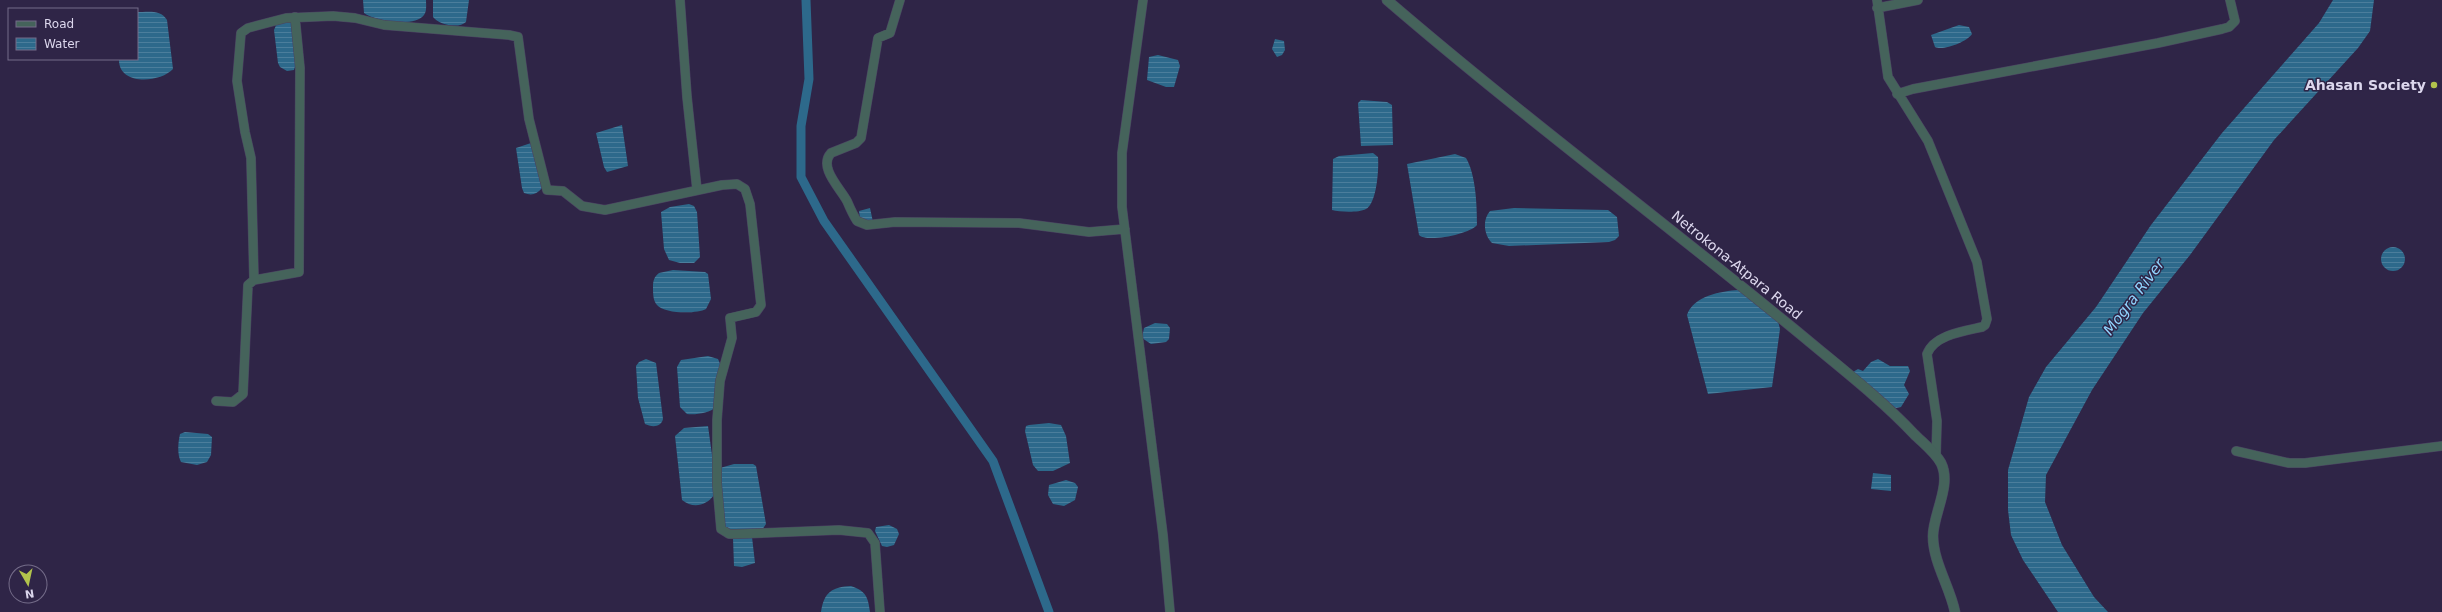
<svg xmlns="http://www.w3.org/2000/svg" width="2442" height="612" viewBox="0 0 2442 612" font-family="'DejaVu Sans',sans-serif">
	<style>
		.water { fill: url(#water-rules) }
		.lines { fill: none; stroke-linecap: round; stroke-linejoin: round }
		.canal { stroke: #2d698b; stroke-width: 9 }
		.minor-casing { stroke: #4b4162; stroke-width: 10 }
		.tertiary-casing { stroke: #4b4162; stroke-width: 11 }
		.minor { stroke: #45635b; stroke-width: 9 }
		.tertiary { stroke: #45635b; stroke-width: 10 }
		.poi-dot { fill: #b2c34c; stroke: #2f2547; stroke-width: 1.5 }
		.labels { text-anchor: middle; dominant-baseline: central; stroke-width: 3; stroke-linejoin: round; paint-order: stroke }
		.poi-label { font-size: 14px; font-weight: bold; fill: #dcd7ed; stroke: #2f2547; text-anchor: end }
		.street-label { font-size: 14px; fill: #dcd7ed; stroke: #2f2547 }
		.water-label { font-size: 15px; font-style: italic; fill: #91d4fe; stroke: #2f2547 }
	</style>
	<defs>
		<pattern id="water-rules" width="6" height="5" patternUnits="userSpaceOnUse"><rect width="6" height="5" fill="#2d698b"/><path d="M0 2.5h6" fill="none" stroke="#4b7e9c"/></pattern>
	</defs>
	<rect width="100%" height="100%" fill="#2f2547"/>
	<path class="water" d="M363,0H426C426,5 427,11 424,15C415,28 374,21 364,13Z
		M433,0H469L466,22C459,29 439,25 433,17Z
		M2333,0H2374L2370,31L2358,48L2274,140L2190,255L2143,313L2092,390L2046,475L2045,502L2062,545L2094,597L2108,612H2058L2023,560L2011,535L2008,510V470L2029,397L2046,367L2096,307L2151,225L2222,133L2319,23Z
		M137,12C147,12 161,9 167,20L173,69C160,83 118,86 119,59H137Z
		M286,21L292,22L296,63L294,70L287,71L280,67L278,63L274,30L277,23Z
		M1959,25L1969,27L1972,34C1967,42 1943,51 1935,47L1931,35Z
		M1275,39L1284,41L1285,50L1282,55L1277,57L1272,49Z
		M1158,55L1178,60L1180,66L1174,87H1166L1147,80L1149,57Z
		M1361,100L1387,102L1392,105L1393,145L1361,146L1358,103Z
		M622,125L628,166L607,172L604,167L596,133Z
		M531,143L542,188C537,194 532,196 524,193L522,188L516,148Z
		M1373,153L1378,157C1379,168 1377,203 1366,209C1358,213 1340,212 1332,210L1333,159L1339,156Z
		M1455,154L1466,158C1476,175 1477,206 1477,225C1470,234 1427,243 1419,235L1407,164Z
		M689,204L694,206L697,212L700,257L694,263H680L669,260L664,249L661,212L670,207Z
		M870,208L873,222L860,219L859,211Z
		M1514,208L1608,210L1617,217L1619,236L1615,240L1609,242L1509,246L1492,243C1484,235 1482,220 1490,211Z
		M2381 259a12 12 0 1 1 24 0a12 12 0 1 1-24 0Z
		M673,270L705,272L708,274L711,299L706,309C697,314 664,314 657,305C653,301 653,293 653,287C653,281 654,277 659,273Z
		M1739,290L1778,321L1780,329L1772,387L1708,394L1687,315C1693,296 1721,291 1739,290Z
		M1155,323L1167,324L1170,328L1169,339L1166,342L1151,344L1142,338L1144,328Z
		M708,356L718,359L721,366L716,407C710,413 696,415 687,414L680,407L677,367L681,360Z
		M646,359L656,363L663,419C661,428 651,427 645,424L638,398L636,366L639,362Z
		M1878,359L1890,366H1908L1910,371L1904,385L1909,394L1901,407L1896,408L1891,405L1853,372L1858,369L1863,371L1871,362Z
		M1049,423L1061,425L1066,436L1070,463L1053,471H1038L1033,465L1025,431L1026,426L1029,425Z
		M708,426L713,462L714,495C706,506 693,509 682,500L675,436L684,428Z
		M185,432L208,434L212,437L211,455L207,462L197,465L181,462C177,454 178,443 180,434Z
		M734,464H753L756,466L766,524L762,530H723L720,468Z
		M1873,473L1891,475V491L1871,489Z
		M1066,480L1075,483L1078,487L1075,500L1064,506L1053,504L1048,495L1049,485Z
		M889,525L897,529L899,534L894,545L887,547L882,546L875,531L876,527Z
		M752,537L755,563L742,567L734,566L733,538Z
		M851,586C866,591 868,597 870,612H821C824,592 832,587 851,586Z"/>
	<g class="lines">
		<path class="canal" d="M806,0L809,79L801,126V177L824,221L993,461L1049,612"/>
		<g class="minor-casing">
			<path id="minor" d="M680,0L687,97L697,190
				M900,0L890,33L878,38L861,138L856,143L831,153C818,167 840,188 847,201C850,208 853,215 857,221L867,225L895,222L1019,223L1089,232L1125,229
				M1143,0L1122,153V207L1163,535L1170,612
				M1877,0L1888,77L1928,141L1977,262L1987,319L1985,325L1982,327C1964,331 1934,335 1927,354L1937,421L1936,456
				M1877,8L1918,0
				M1897,94L1913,89L2158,43L2222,29L2229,27L2235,21L2230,0
				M254,280L251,158L245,132L237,81L241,33L248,28L286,18L333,16L355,18L384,25L509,35L518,37L529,119L547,190L563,191L582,206L605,210L722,185L737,184L745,189L750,204L761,305L756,312L730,318L732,338L720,381L717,420V484L721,529L729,534H736L839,530L868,533L875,543L880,612
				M216,401L233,402L243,394L248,285L254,280L299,272L300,68L295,17
				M2236,451L2289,463H2305L2442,446"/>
		</g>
		<g class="tertiary-casing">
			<path id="tertiary" d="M1387,0C1523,117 1667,224 1805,338C1842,369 1881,399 1914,434C1923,443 1935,452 1941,463C1952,485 1933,514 1933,536C1933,562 1950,587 1955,612"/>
		</g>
		<use href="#minor" class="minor"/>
		<use href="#tertiary" class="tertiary"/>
	</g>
	<circle class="poi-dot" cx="2434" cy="85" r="4"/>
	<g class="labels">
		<g class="poi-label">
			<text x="2426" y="85">Ahasan Society</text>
		</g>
		<g class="street-label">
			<text transform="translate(1737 265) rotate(39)">Netrokona-Atpara Road</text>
		</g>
		<g class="water-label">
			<text transform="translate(2134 297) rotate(-53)">Mogra River</text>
		</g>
	</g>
	<rect x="8" y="8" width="130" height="52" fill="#2f2547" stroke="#746c89"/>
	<rect x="16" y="21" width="20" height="6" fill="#45635b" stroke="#746c89"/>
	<text x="44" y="28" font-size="12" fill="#dcd7ed">Road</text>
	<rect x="16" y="38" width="20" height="12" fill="url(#water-rules)" stroke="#746c89"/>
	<text x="44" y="48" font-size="12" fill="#dcd7ed">Water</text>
	<g transform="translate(28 584) rotate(171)"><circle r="19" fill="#2f2547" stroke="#746c89"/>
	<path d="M0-3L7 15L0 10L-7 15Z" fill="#b2c34c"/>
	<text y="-6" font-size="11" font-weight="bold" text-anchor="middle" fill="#dcd7ed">N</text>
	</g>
</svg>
